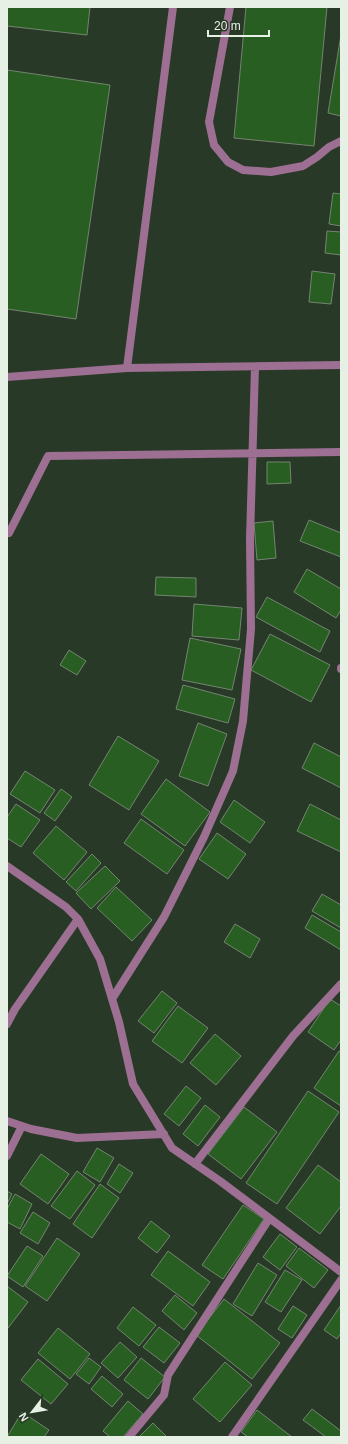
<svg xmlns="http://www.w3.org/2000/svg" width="348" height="1444" viewBox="0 0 348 1444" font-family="Helvetica,sans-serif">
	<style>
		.building { fill: #285e21; stroke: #738570 }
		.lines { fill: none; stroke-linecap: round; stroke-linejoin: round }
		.service { stroke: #9d6f92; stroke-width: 8 }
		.minor { stroke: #9d6f92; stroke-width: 8 }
	</style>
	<rect width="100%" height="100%" fill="#293927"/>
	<path class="building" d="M7,7H90L87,35L7,26Z
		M246,7H327L314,146L234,138Z
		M341,35V116L328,113Z
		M7,70L110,85L76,319L7,309Z
		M333,193L341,194V226L329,224Z
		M327,231L341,232V255L325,253Z
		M312,271L335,274L331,304L309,302Z
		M267,462H290L291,483L267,484Z
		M309,520L341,533V557L300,541Z
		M273,521L276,558L257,560L254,523Z
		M307,569L341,589V610L336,618L294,592Z
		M156,577L196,578V597L155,595Z
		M267,597L330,631L320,652L256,617Z
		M194,604L242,608L239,640L192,636Z
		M270,634L330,665L311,702L251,670Z
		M190,638L241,649L232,690L182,680Z
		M69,650L86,661L77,675L60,665Z
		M183,685L235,699L228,723L176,709Z
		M198,723L227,734L208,786L179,776Z
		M118,736L159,761L129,810L89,785Z
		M314,743L341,757V788L302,768Z
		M25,771L55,790L40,813L10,794Z
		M166,779L210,812L185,846L141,814Z
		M61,789L72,797L55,821L44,813Z
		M234,800L265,822L250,843L220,822Z
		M16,804L40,820L21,847L7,838V817Z
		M310,804L341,820V852L297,831Z
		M141,819L184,850L167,874L124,843Z
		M56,826L87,852L64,880L33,853Z
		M217,833L246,854L228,879L199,859Z
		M92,854L101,863L76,891L66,882Z
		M105,866L120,881L91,909L76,893Z
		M116,887L152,920L132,941L97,908Z
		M322,894L341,905V928L312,911Z
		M312,915L341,932V950L305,928Z
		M235,924L260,939L250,958L224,942Z
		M162,991L177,1003L154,1033L138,1021Z
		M330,999L341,1006V1040L334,1050L308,1032Z
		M178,1006L208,1028L182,1063L152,1041Z
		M215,1034L241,1056L216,1085L190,1063Z
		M339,1051L341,1052V1106L314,1088Z
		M186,1086L201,1098L179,1126L164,1114Z
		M308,1091L339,1112L277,1204L246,1183Z
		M205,1105L220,1117L198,1146L183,1134Z
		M244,1107L277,1132L241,1179L208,1154Z
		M97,1148L114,1158L100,1182L83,1172Z
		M41,1154L69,1174L48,1204L20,1184Z
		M119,1164L133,1173L120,1193L107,1184Z
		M318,1165L341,1182V1206L320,1234L286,1208Z
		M77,1171L95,1185L70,1219L51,1206Z
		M100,1184L119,1198L92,1238L73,1224Z
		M7,1191L12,1194L7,1204Z
		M15,1194L32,1204L20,1229L7,1222V1209Z
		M243,1205L264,1219L223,1279L202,1265Z
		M33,1212L50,1223L38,1244L20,1233Z
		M151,1221L170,1236L157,1253L138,1238Z
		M280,1234L297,1247L280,1270L263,1257Z
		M57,1238L80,1254L47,1301L25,1286Z
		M27,1246L43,1256L23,1287L7,1276Z
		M299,1248L328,1270L314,1288L286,1266Z
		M168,1251L210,1282L193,1306L151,1275Z
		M258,1263L277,1275L252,1316L233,1304Z
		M285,1270L302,1280L281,1312L265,1302Z
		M7,1286L28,1302L8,1328H7Z
		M175,1295L197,1313L184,1330L162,1311Z
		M224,1299L280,1343L252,1379L196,1335Z
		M341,1305V1333L337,1339L324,1330Z
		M293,1306L307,1315L292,1338L278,1329Z
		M133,1307L156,1325L139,1346L117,1328Z
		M159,1327L180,1343L164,1363L143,1347Z
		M58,1328L90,1354L70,1379L38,1353Z
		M120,1342L137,1357L118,1378L101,1363Z
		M89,1358L101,1367L89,1384L76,1374Z
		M141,1358L165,1377L148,1399L124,1380Z
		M38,1359L68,1384L51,1404L21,1380Z
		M225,1362L252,1385L220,1422L193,1399Z
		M102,1376L123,1394L112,1407L91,1389Z
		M128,1401L143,1414L123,1437H110L103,1431Z
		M312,1409L341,1431L340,1437H326L303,1420Z
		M257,1410L292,1437H248L241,1432Z
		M22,1412L49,1430L44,1437H7Z
		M153,1423L167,1437H139Z"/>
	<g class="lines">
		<path class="service" d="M230,7L209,122L214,145L228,162L243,170L271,172L303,166L317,157L329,147L341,141"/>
		<path class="minor" d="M127,368L173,7
			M7,377L127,368L341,365
			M9,533L48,456L341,452
			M341,668V669
			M7,866L66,907L78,919L100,959L119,1022L133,1084L172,1148L220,1181L341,1272
			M112,999L164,917L204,837L233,771L243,721L251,629L250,539L255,367
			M7,1024L15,1009L78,919
			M7,1121L31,1129L77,1138L164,1134
			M7,1156L22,1126
			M195,1164L293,1036L341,984
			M129,1437L164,1395L168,1375L269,1219
			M232,1437L341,1280"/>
	</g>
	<rect width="348" height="1444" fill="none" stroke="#e6f0e4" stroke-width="16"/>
	<g transform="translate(32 1412) rotate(239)" stroke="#293927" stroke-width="3" paint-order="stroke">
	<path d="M0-3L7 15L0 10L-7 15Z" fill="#e6f0e4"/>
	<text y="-6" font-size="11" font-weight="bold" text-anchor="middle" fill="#e6f0e4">N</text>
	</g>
	<path d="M208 30v6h61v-6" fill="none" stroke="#e6f0e4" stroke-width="2"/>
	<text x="214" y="30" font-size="12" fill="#e6f0e4" stroke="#293927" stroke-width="3" paint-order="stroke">20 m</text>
</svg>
